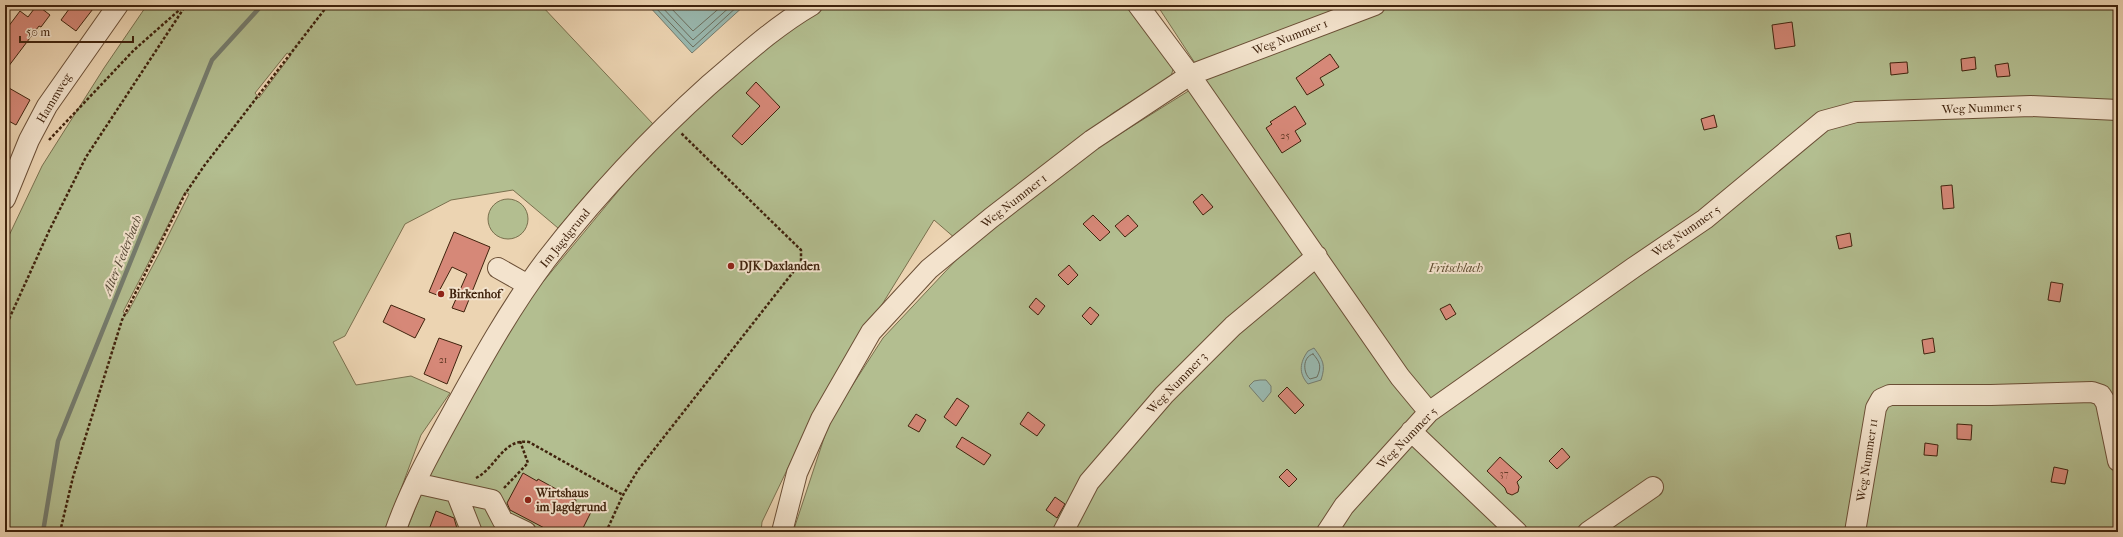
<svg xmlns="http://www.w3.org/2000/svg" width="2123" height="537" viewBox="0 0 2123 537" font-family="'IM FELL French Canon',serif">
	<style>
		.green { fill: #b3be90; stroke: #7a704e; fill-rule: evenodd }
		.water { fill: #99b8af; stroke: #757c6e }
		.lines { fill: none; stroke-linecap: round; stroke-linejoin: round }
		.shore { stroke: #6c6e5e; stroke-width: 1 }
		.stream { stroke: #757c6e; stroke-width: 4.5 }
		.building { fill: #d68878; stroke: #40230d }
		.minor-casing { stroke: #6b4f36; stroke-width: 22 }
		.path { stroke: #40230d; stroke-width: 2.5; stroke-dasharray: 3 2; stroke-linecap: butt }
		.minor { stroke: #f3e3cd; stroke-width: 20 }
		.poi-dot { fill: #8f2418; stroke: #f3e3cd; stroke-width: 1.5 }
		.labels { text-anchor: middle; dominant-baseline: central; stroke-width: 4; stroke-linejoin: round; paint-order: stroke }
		.number-label { font-size: 10px; fill: #663c28 }
		.street-label { font-size: 12px; fill: #40230d; stroke: #f3e3cd }
		.poi-label { font-size: 12px; font-weight: bold; fill: #40230d; stroke: #f3e3cd; text-anchor: start }
		.park-label { font-size: 12px; font-style: italic; fill: #5d4a2e; stroke: #f3e3cd }
		.water-label { font-size: 13px; font-style: italic; fill: #564836; stroke: #f3e3cd }
	</style>
	<rect width="100%" height="100%" fill="#ecd4b2"/>
	<filter id="stains"><feTurbulence type="fractalNoise" baseFrequency=".005" numOctaves="4"/><feColorMatrix values="0 0 0 0 .2 0 0 0 0 .09 0 0 0 0 .02 0 0 0 .5 -.17"/></filter>
	<radialGradient id="worn" r=".72"><stop offset=".6" stop-color="#630" stop-opacity="0"/><stop offset="1" stop-color="#630" stop-opacity=".3"/></radialGradient>
	<path class="green" d="M147,5H541L653,124L591,189L558,228L513,190L451,200L405,224L345,336L333,342L356,385L411,376L450,393L421,435L385,532H5V244L42,166L104,68ZM287,53L291,55L259,98L255,93ZM185,192L189,194L160,252L127,314L123,312Z
		M823,5H1130L1175,63L1171,76L1113,113L1009,192L956,239L934,220L811,420L762,522L761,532H406L427,479L518,312L639,166L731,76L799,19Z
		M1157,5H2118V532H793L830,420L883,338L974,241L1056,174L1206,80Z
		M488 219a20 20 0 1 1 40 0a20 20 0 1 1-40 0Z"/>
	<path class="water" d="M648,5H745L692,53Z
		M1314,348C1323,360 1326,365 1321,380L1308,384C1298,373 1300,362 1308,351Z
		M1260,380H1266L1271,386V392L1263,402L1249,386L1254,381Z"/>
	<g class="lines">
		<path class="shore" d="M653,5L693,47L739,5
			M660,5L693,40L732,5
			M668,5L693,31L723,5
			M1313,354C1320,362 1322,366 1317,377L1310,379C1303,373 1302,357 1313,354Z"/>
		<path class="stream" d="M43,532L58,441L212,60L262,5"/>
	</g>
	<path class="building" d="M37,5L50,15L41,27L39,26L5,71V31L20,11L28,17Z
		M72,5H96L76,31L61,20Z
		M1792,22L1795,46L1775,49L1772,25Z
		M1330,54L1339,67L1320,78L1324,85L1307,95L1296,78Z
		M1975,57L1976,69L1962,71L1961,59Z
		M1907,62L1908,73L1891,75L1890,63Z
		M2008,63L2010,76L1997,77L1995,65Z
		M756,82L780,107L742,145L732,136L760,106L746,93Z
		M9,88L30,100L16,125L5,119V95Z
		M1295,106L1306,124L1295,131L1301,141L1282,153L1266,128L1272,124L1270,122Z
		M1714,115L1717,127L1704,130L1701,119Z
		M1952,185L1954,208L1943,209L1941,186Z
		M1202,194L1213,207L1203,215L1193,202Z
		M1093,215L1110,232L1100,241L1083,224Z
		M1128,215L1138,226L1125,237L1115,226Z
		M454,232L490,247L464,312L452,308L467,274L452,267L437,295L429,292Z
		M1850,233L1852,246L1839,249L1836,236Z
		M1069,265L1078,275L1068,285L1058,275Z
		M2051,282L2063,284L2060,302L2048,300Z
		M1036,298L1045,306L1038,315L1029,307Z
		M1450,304L1456,314L1446,320L1440,309Z
		M391,305L425,319L415,338L383,322Z
		M1090,307L1099,315L1091,325L1082,316Z
		M439,338L462,346L447,384L424,374Z
		M1933,338L1935,352L1924,354L1922,340Z
		M1287,387L1304,405L1295,414L1278,396Z
		M957,398L969,406L956,426L944,417Z
		M1028,412L1045,425L1037,436L1020,424Z
		M916,414L926,420L919,432L908,426Z
		M1957,424L1972,425L1971,440L1957,439Z
		M962,437L991,455L984,465L956,447Z
		M1925,443L1938,445L1937,456L1924,455Z
		M1562,448L1570,457L1557,469L1549,461Z
		M1500,457L1522,477L1517,482L1519,487L1518,492L1512,495L1507,493L1505,488L1487,471Z
		M2054,467L2068,470L2065,484L2051,482Z
		M1287,469L1297,479L1289,487L1279,477Z
		M523,473L537,481L538,479L576,500L575,504L591,512L581,532H552L510,510L507,503Z
		M1055,497L1065,504L1057,518L1046,510Z
		M436,511L454,518L458,532H428Z"/>
	<g class="lines">
		<g class="minor-casing">
			<path id="minor" d="M1138,5L1190,75L1400,377L1429,412
				M5,199L29,140L47,106L118,5
				M498,268L528,285
				M1411,431L1517,532
				M415,483L492,500L503,521L526,532
				M456,492L471,530
				M395,532C409,491 430,453 451,415C480,362 510,308 546,260C595,197 650,138 709,85C742,57 774,27 812,5
				M782,532L797,473L821,419L871,332L929,269L991,218L1092,140L1190,75L1375,5
				M1063,532L1089,482L1164,395L1233,326L1317,256
				M1327,532L1344,506L1429,412L1633,268L1705,219L1823,121L1856,112L2031,106L2118,110
				M1588,532L1653,487
				M1855,532L1876,408L1881,399L1890,395H1991L2092,392L2101,395L2106,403L2118,461"/>
		</g>
		<path class="path" d="M49,140L134,50L185,5
			M5,328L49,231L86,157L186,5
			M476,478C496,468 503,438 529,442L623,495
			M504,488L528,463L520,441
			M60,532L73,477L122,320L185,194L204,166L328,5
			M606,532L623,495L638,470L801,262V250L681,133"/>
		<use href="#minor" class="minor"/>
	</g>
	<g class="poi-dot">
		<circle cx="731" cy="266" r="4"/>
		<circle cx="441" cy="294" r="4"/>
		<circle cx="528" cy="500" r="4"/>
	</g>
	<g class="labels">
		<g class="number-label">
			<text x="1285" y="136">25</text>
			<text x="443" y="360">21</text>
			<text x="1504" y="474">37</text>
		</g>
		<g class="street-label">
			<text transform="translate(1290 37) rotate(-21)">Weg Nummer 1</text>
			<text transform="translate(54 98) rotate(-59)">Hammweg</text>
			<text transform="translate(1982 108) rotate(-2)">Weg Nummer 5</text>
			<text transform="translate(1014 201) rotate(-38)">Weg Nummer 1</text>
			<text transform="translate(1686 231) rotate(-35)">Weg Nummer 5</text>
			<text transform="translate(565 238) rotate(-51)">Im Jagdgrund</text>
			<text transform="translate(1177 383) rotate(-46)">Weg Nummer 3</text>
			<text transform="translate(1407 438) rotate(-46)">Weg Nummer 5</text>
			<text transform="translate(1867 460) rotate(-81)">Weg Nummer 11</text>
		</g>
		<g class="poi-label">
			<text x="739" y="266">DJK Daxlanden</text>
			<text x="449" y="294">Birkenhof</text>
			<text x="536" y="493">Wirtshaus<tspan x="536" dy="14">im Jagdgrund</tspan></text>
		</g>
		<g class="park-label">
			<text x="1456" y="268">Fritschlach</text>
		</g>
		<g class="water-label">
			<text transform="translate(122 255) rotate(-68)">Alter Federbach</text>
		</g>
	</g>
	<rect width="2123" height="537" fill="none" stroke="#ecd4b2" stroke-width="20"/>
	<rect x="6" y="6" width="2111" height="525" fill="none" stroke="#40230d" stroke-width="2"/>
	<rect x="10" y="10" width="2103" height="517" fill="none" stroke="#40230d"/>
	<path d="M20 36v6h113v-6" fill="none" stroke="#40230d" stroke-width="2"/>
	<text x="26" y="36" font-size="12" fill="#40230d" stroke="#f3e3cd" stroke-width="3" paint-order="stroke">50 m</text>
	<rect width="100%" height="100%" filter="url(#stains)"/>
	<rect width="100%" height="100%" fill="url(#worn)"/>
</svg>
